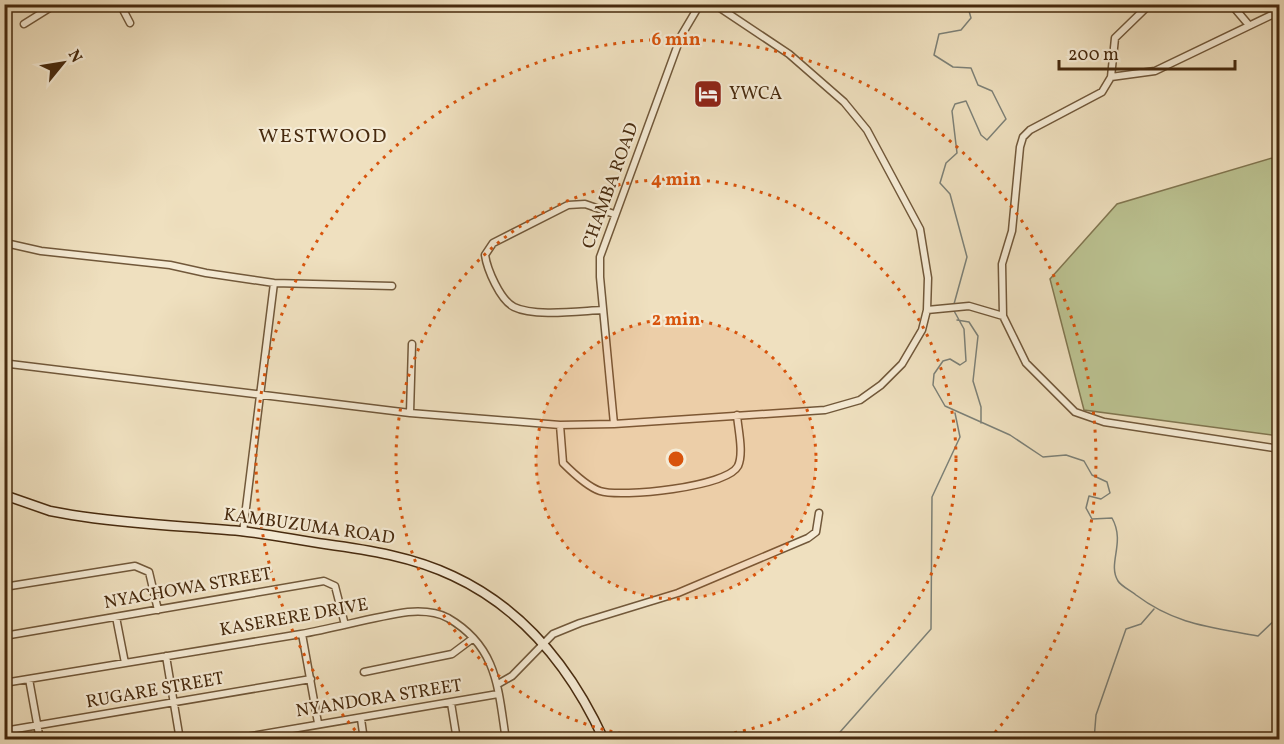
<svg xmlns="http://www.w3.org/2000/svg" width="1284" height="744" viewBox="0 0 1284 744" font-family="Vollkorn,serif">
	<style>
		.green { fill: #bbc291; stroke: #817650; stroke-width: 1.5 }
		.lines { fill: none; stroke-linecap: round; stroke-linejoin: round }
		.stream { stroke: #7c8077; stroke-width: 1.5 }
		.street-casing { stroke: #71583a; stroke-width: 9 }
		.secondary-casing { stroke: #472a0e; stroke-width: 11 }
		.street { stroke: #f5ebd5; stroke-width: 6 }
		.secondary { stroke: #f5ebd5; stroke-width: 8 }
		.ring { fill: none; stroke: #d8540c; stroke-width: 3; stroke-dasharray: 3 6 }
		.labels { text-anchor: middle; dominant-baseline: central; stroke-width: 4.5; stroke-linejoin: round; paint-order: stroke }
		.poi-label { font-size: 18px; fill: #472a0e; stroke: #f5ebd5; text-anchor: start }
		.street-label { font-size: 18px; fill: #472a0e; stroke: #f5ebd5 }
		.neighbourhood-label { font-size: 20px; letter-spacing: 1.5px; fill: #472a0e; stroke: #f5ebd5 }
		.centre { fill: #d8540c; stroke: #f5ebd5; stroke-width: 3 }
		.ring-label { font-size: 18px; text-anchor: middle; font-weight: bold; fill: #d8540c; stroke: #f5ebd5; stroke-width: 4.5; stroke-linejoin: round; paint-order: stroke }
	</style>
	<rect width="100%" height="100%" fill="#efe0bf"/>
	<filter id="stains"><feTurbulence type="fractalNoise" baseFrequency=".00333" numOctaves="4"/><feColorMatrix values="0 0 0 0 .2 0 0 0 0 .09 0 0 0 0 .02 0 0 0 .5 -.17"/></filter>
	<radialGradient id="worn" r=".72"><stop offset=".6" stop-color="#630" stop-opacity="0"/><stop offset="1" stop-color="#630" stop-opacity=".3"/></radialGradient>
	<path class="green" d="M1279,156V436L1084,410L1050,279L1117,204Z"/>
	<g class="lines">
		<path class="stream" d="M954,304L967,257L950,194L940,183L946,163L957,153L952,111L955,104L966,101L981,135L987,140L1006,119L992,91L978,85L971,68L953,67L934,55L939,34L961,30L971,18L967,4
			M953,309L964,329L966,361L960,365L950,359L943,361L934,374L933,385L945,406L1010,435L1043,457L1066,455L1084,461L1092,475L1107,482L1110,493L1101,499L1089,496L1086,508L1092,519L1112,518C1126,543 1107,563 1118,581C1121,586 1131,591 1136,595C1176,625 1211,627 1258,636L1280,615
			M957,320L969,322L978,336L973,381L981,407V423
			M833,740L931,629L932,497L960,437L955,413
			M1094,740L1096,715L1126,629L1141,624L1154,609"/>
		<g class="street-casing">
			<path id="street" d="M120,4L130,23
				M1150,4L1115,38L1111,77L1102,92L1030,130L1023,137L1020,147L1012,231L1002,264L1003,316L1026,363L1075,412L1104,422L1280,449
				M1231,4L1248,24
				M24,24L56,4
				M1111,77L1155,71L1280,11
				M4,239L10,244L41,251L170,265L206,273L274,283L392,286
				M602,310C580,311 534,317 514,307C500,300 487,269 485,255L493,243L568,205L585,204L614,214
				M927,310L969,306L1003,316
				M4,366L10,364L410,413L560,425L614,424L825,410L860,400L881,385L902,364L922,330L927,310L928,278L920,229L867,130L844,102L789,54L714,4
				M410,413L412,344
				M614,424L600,277V257L681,36L700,4
				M560,425L563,463C572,472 588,487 600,491C621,498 727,487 738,466C744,453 738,429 737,415
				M243,532L274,283
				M4,587L135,566L149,572L158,610
				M116,617L125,663
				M302,634L318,723
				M4,636L324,581L335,586L345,625
				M166,656L180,740
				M364,672L452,654L472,639
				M29,679L40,740
				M4,683C103,666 202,651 301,634C336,628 372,617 408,612C420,611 437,612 448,618C498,647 498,689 506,740
				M498,684L512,676L553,634L580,623L678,593L808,538L816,532L819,513
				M451,703L457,740
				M361,719L364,740
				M4,731L311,679
				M228,740L498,694"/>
		</g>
		<g class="secondary-casing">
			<path id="secondary" d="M4,495L50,511L72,515C127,524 184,526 240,531C268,534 297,540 325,544C369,550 413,557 453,576C524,609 572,670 604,740"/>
		</g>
		<use href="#street" class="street"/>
		<use href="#secondary" class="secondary"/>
	</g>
	<circle cx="676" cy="459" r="140" fill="#d8540c" fill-opacity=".12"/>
	<g class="ring">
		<circle cx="676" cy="459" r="140"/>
		<circle cx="676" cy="459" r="280"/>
		<path d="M361 737A420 420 0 1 1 991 737"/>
	</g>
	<defs>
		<g id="hotel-square" transform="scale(1.5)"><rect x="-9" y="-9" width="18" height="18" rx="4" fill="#8f2418" stroke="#f5ebd5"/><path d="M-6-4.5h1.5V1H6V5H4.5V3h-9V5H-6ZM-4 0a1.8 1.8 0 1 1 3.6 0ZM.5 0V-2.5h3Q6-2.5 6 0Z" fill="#fff"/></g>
	</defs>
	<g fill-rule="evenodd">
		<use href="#hotel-square" x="708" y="94"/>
	</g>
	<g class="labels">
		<g class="poi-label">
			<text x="729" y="94">YWCA</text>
		</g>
		<g class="street-label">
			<text transform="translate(611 186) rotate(-70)">CHAMBA ROAD</text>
			<text transform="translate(309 527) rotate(8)">KAMBUZUMA ROAD</text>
			<text transform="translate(188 589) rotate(-10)">NYACHOWA STREET</text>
			<text transform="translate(294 618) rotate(-10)">KASERERE DRIVE</text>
			<text transform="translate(155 691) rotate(-10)">RUGARE STREET</text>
			<text transform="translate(379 699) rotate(-9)">NYANDORA STREET</text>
		</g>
		<g class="neighbourhood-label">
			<text x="323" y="137">WESTWOOD</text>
		</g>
	</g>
	<circle cx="676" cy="459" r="9" class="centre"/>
	<g class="ring-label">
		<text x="676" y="45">6 min</text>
		<text x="676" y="185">4 min</text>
		<text x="676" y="325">2 min</text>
	</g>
	<rect width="1284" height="744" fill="none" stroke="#efe0bf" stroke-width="24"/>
	<rect x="6" y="6" width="1272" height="732" fill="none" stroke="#472a0e" stroke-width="3"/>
	<rect x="12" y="12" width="1260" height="720" fill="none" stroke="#472a0e" stroke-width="1.5"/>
	<g transform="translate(63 63) rotate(60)" stroke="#f5ebd5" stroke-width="4.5" paint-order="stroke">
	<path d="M0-4.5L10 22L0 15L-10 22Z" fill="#472a0e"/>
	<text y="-9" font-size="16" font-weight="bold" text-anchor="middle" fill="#472a0e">N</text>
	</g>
	<path d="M1059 60v9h176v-9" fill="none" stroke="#472a0e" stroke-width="3"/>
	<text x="1068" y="60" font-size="18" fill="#472a0e" stroke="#f5ebd5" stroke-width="4.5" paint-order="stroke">200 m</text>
	<rect width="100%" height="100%" filter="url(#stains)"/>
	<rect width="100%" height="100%" fill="url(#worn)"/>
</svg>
